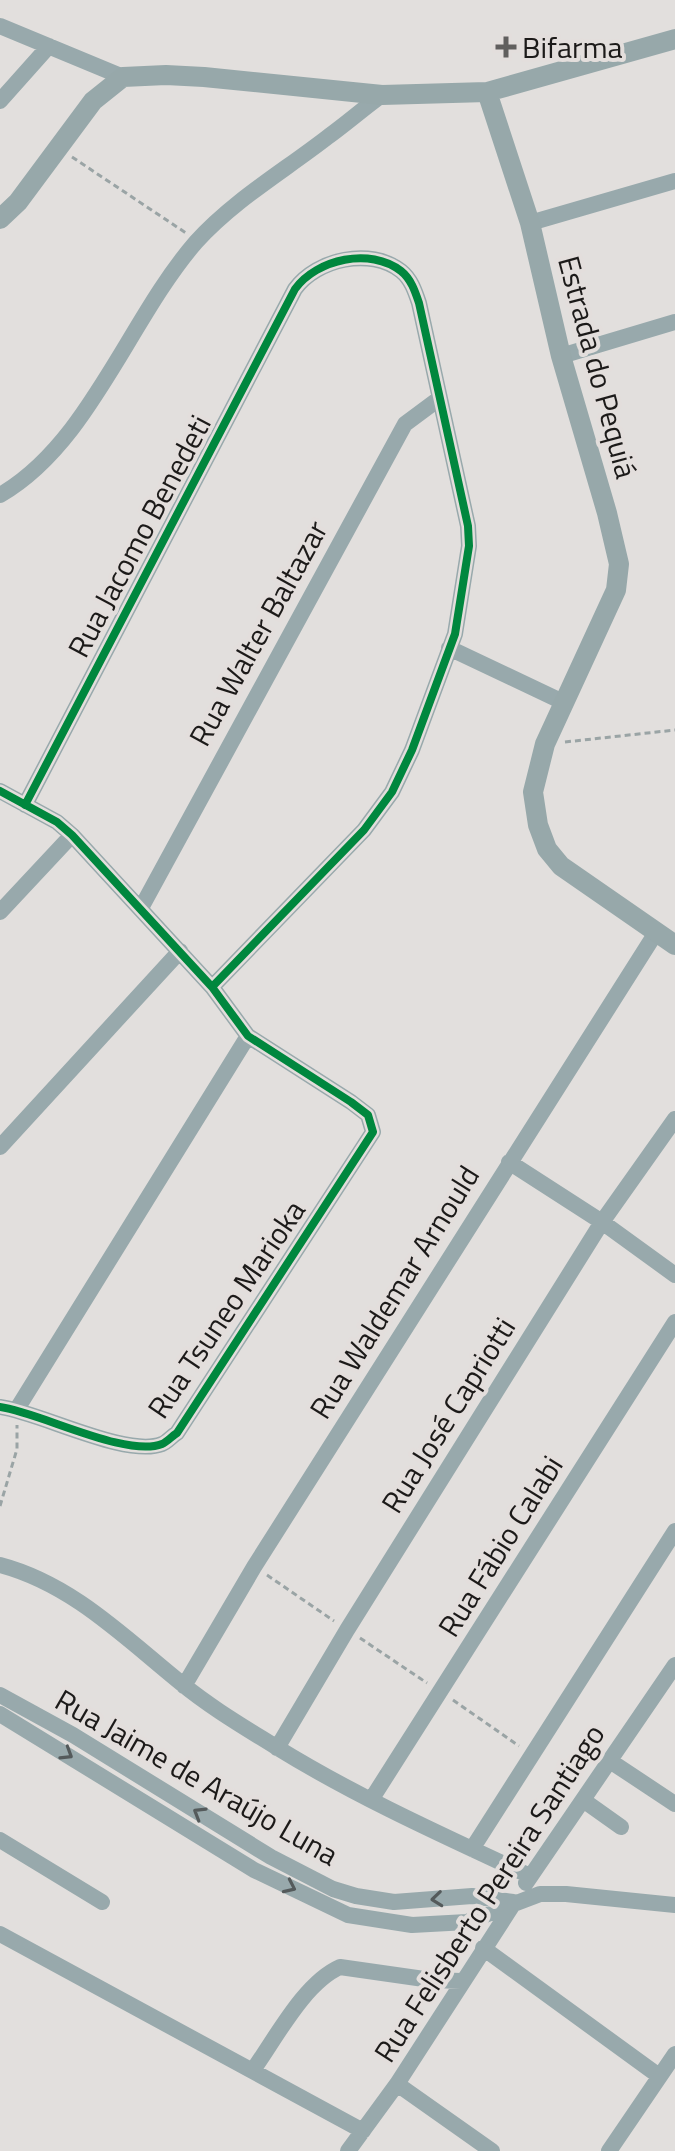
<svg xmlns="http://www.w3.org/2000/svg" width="675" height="2151" viewBox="0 0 675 2151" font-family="'Titillium Web',sans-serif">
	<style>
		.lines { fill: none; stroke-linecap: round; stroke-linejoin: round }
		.path { stroke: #9aa4a5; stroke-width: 3; stroke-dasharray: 6 4; stroke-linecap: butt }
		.minor { stroke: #98a9ac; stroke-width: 16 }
		.major { stroke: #97a8aa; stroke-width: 20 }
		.cycleway-casing { stroke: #e3dedc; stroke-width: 13 }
		.cycleway { stroke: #00873e; stroke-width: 8 }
		.oneway { stroke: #545a5b }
		.poi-dot { fill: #615f5e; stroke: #e3dedc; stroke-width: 3 }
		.labels { text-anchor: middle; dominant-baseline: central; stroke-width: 8; stroke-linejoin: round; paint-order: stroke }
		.poi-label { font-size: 30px; fill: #1c1a19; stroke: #e3dedc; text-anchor: start }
		.street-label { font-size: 30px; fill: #1c1a19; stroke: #e3dedc }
	</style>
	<rect width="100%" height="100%" fill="#e2dfdd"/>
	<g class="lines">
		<path class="path" d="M72,157L186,233
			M565,742L675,730
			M0,1506L17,1449V1425
			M267,1575L334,1621
			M360,1638L427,1683
			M453,1700L519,1746"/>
		<path class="minor" d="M0,26L123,77
			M0,101L49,46
			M530,223L675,181
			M561,356L675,322
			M0,495C89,444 129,319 196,242C234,200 284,171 329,136C347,123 364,108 382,95
			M449,648L563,702
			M0,791L57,822L72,835L212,987L248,1036L351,1102L368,1115L373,1132L177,1433C172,1436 167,1442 162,1444C126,1458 39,1412 0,1407
			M25,805L295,289C317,259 370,247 401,271C411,279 415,291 419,303L468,526L469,546L455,634L412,750L392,792L364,830L212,987
			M141,908L405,424L440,398
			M0,912L72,835
			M0,1147L180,951
			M509,1162L602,1222L675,1275
			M17,1409L248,1036
			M0,1565C72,1584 124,1637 181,1683C210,1707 244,1727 276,1747C357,1797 444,1836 530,1876
			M184,1686L254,1567L657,931
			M0,1695L73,1735L271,1857L333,1889L356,1896L394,1902L472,1896L513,1902
			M0,1714L254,1870L348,1915L412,1925L467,1922L540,1894H566L675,1905
			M277,1748L347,1630L602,1222L675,1119
			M610,1761L675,1804
			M371,1800L675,1322
			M583,1800L621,1827
			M0,1840L102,1902
			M472,1849L675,1531
			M526,1883L675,1665
			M0,1934L363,2131
			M483,1948L659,2076
			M253,2070C276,2038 304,1983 340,1967L431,1980L461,1981
			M397,2084L492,2151
			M348,2151L397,2084L514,1903
			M609,2151L675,2054"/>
		<path class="major" d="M487,92L530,223L561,356L607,513L619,564L616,590L545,744L533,792L538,825L547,849L561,866L675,945
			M0,219L18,202L93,101L123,77L166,75L204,77L382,95L487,92L675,39"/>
		<g class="cycleway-casing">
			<path id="cycleway" d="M0,791L57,822L72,835L212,987L248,1036L351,1102L368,1115L373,1132L177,1433C172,1436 167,1442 162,1444C126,1458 39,1412 0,1407
				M25,805L295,289C317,259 370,247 401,271C411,279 415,291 419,303L468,526L469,546L455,634L412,750L392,792L364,830L212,987"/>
		</g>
		<use href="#cycleway" class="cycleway"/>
	</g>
	<defs><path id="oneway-chevron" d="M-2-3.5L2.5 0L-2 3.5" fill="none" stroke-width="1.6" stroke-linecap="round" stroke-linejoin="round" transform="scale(2)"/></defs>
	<g class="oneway">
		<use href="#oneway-chevron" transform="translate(67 1754) rotate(32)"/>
		<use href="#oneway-chevron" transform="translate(199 1813) rotate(-149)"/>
		<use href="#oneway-chevron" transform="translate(290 1887) rotate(25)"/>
		<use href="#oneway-chevron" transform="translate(437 1899) rotate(174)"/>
	</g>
	<path class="poi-dot" d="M502 35h8v8h8v8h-8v8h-8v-8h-8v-8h8z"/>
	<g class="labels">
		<g class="poi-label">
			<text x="522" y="47">Bifarma</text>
		</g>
		<g class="street-label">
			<text transform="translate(598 367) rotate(75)">Estrada do Pequiá</text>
			<text transform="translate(139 536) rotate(-62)">Rua Jacomo Benedeti</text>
			<text transform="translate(258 633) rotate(-61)">Rua Walter Baltazar</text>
			<text transform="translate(394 1292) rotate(-58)">Rua Waldemar Arnould</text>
			<text transform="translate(226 1309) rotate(-56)">Rua Tsuneo Marioka</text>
			<text transform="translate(448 1415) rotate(-58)">Rua José Capriotti</text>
			<text transform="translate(500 1546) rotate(-58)">Rua Fábio Calabi</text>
			<text transform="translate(197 1777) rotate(30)">Rua Jaime de Araújo Luna</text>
			<text transform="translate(489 1893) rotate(-57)">Rua Felisberto Pereira Santiago</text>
		</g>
	</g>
</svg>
